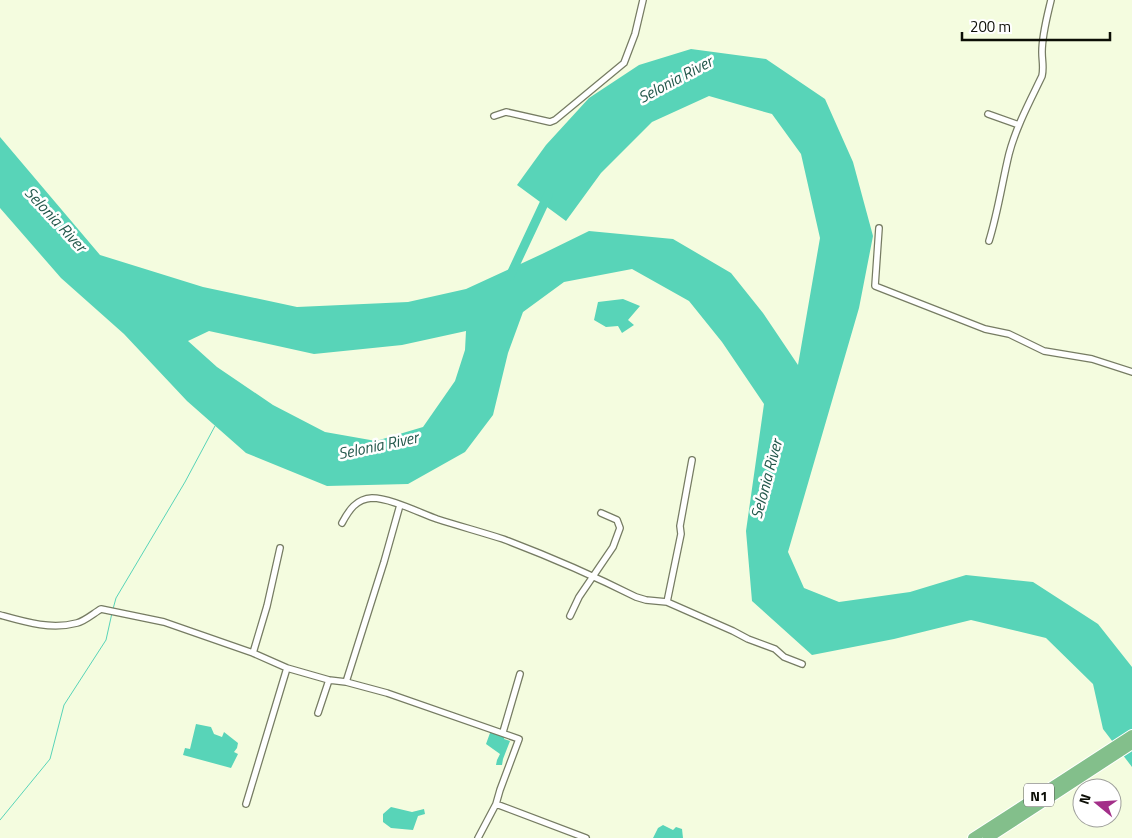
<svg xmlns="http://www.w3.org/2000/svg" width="1132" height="838" viewBox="0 0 1132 838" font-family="'Titillium Web',sans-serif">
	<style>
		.water { fill: #58d4b8; fill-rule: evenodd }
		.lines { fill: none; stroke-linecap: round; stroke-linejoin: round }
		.stream { stroke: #58d4b8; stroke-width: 1 }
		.river { stroke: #58d4b8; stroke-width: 9 }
		.street-casing { stroke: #767c63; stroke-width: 8 }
		.highway-casing { stroke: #fff; stroke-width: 12 }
		.street { stroke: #fff; stroke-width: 5.5 }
		.highway { stroke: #83bf8b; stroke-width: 10 }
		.labels { text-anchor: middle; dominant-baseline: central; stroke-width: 5; stroke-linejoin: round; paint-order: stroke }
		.shield { fill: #fff; stroke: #555651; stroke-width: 1 }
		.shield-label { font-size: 14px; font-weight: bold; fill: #0c0e06 }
		.water-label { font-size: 16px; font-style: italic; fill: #24584c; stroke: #fff }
	</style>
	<rect width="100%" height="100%" fill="#f4fcdf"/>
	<path class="water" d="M691,49L766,59L825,99L853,162L873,236L859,308L788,552L804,588L839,602L910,592L966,575L1033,582L1098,624L1132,667V767L1103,729L1093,684L1046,638L971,620L894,639L812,655L752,601L746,531L764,404L722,342L689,301L632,269L564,282L523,312L508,353L493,415L465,452L408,484L327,486L246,453L187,401L124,334L61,278L0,208V137L100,255L203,287L297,307L408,302L466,289L542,254L589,231L673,239L731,273L763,313L798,365L820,238L801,154L772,114L709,96L652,122L601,173L566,221L517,185L546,145L589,98L639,65ZM209,331L314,354L402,345L466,331L465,350L455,381L423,427L376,441L325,432L273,405L217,367L188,341Z
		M623,299L640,306L628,320L634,325L622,333L618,326L606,327L594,320L598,302Z
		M196,724L211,727L214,734L222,737L224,732L238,743L237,748L234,752L238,754L231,768L183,755L185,748L190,749Z
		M495,731L505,736L504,739L510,741L503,759L502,765H496L497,760L500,754L486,744L490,733Z
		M391,807L412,812L424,809L425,814L418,816L413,830L391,828L383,822V814Z
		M663,825L673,830L676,827L682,829L683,838H653L658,828Z"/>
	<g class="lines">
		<path class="stream" d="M113,609L116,598L185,482L215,426
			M0,820L50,759L64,705L106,640L112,613"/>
		<path class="river" d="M510,276L548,195"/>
		<g class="street-casing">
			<path id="street" d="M988,114L1019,125
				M494,116L506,112L550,122L555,120L624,63L635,34L643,0
				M879,228L875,286L985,329L1009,334L1044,351L1092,359L1132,372
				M989,241C998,212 1002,183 1009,154C1016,127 1030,101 1042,76C1044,67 1042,61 1042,52C1042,35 1047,17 1051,0
				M342,523C349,510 356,499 372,498C390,498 420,513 437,519C459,526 481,532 503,539C548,556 592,575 636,597L646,600L667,602L733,631L748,639L775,649L784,657L802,664
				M667,602L681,534L680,526L692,460
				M0,615C25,622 51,630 77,623C85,621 94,613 101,609L164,622L253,653L287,668L329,680L346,682L387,693L519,739L500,790L496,804L478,838
				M570,616L579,597L613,547L620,528L617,520L601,513
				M253,653L267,606L280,548
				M346,682L384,562L400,505
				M318,713L329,680
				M503,732L520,674
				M246,804L287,668
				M496,804L586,838"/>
		</g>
		<g class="highway-casing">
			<path id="highway" d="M973,838L1132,735
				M988,838L1132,744"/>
		</g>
		<use href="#street" class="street"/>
		<use href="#highway" class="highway"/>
	</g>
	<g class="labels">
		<rect class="shield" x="1024" y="783.5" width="30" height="23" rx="4"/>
		<g class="shield-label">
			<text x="1039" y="795">N1</text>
		</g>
		<g class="water-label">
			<text transform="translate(675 79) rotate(-28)">Selonia River</text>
			<text transform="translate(56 219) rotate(47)">Selonia River</text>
			<text transform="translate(378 445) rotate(-12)">Selonia River</text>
			<text transform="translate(766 479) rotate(-75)">Selonia River</text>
		</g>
	</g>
	<g transform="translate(1097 803) rotate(288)"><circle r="24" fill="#ffffff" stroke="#9e9f9b"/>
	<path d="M0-4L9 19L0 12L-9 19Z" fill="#a32f89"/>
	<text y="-8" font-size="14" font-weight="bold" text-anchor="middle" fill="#0c0e06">N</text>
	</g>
	<path d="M962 32v8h148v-8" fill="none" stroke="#0c0e06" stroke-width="2.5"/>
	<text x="970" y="32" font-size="15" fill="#0c0e06" stroke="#ffffff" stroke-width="4" paint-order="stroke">200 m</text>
</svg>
